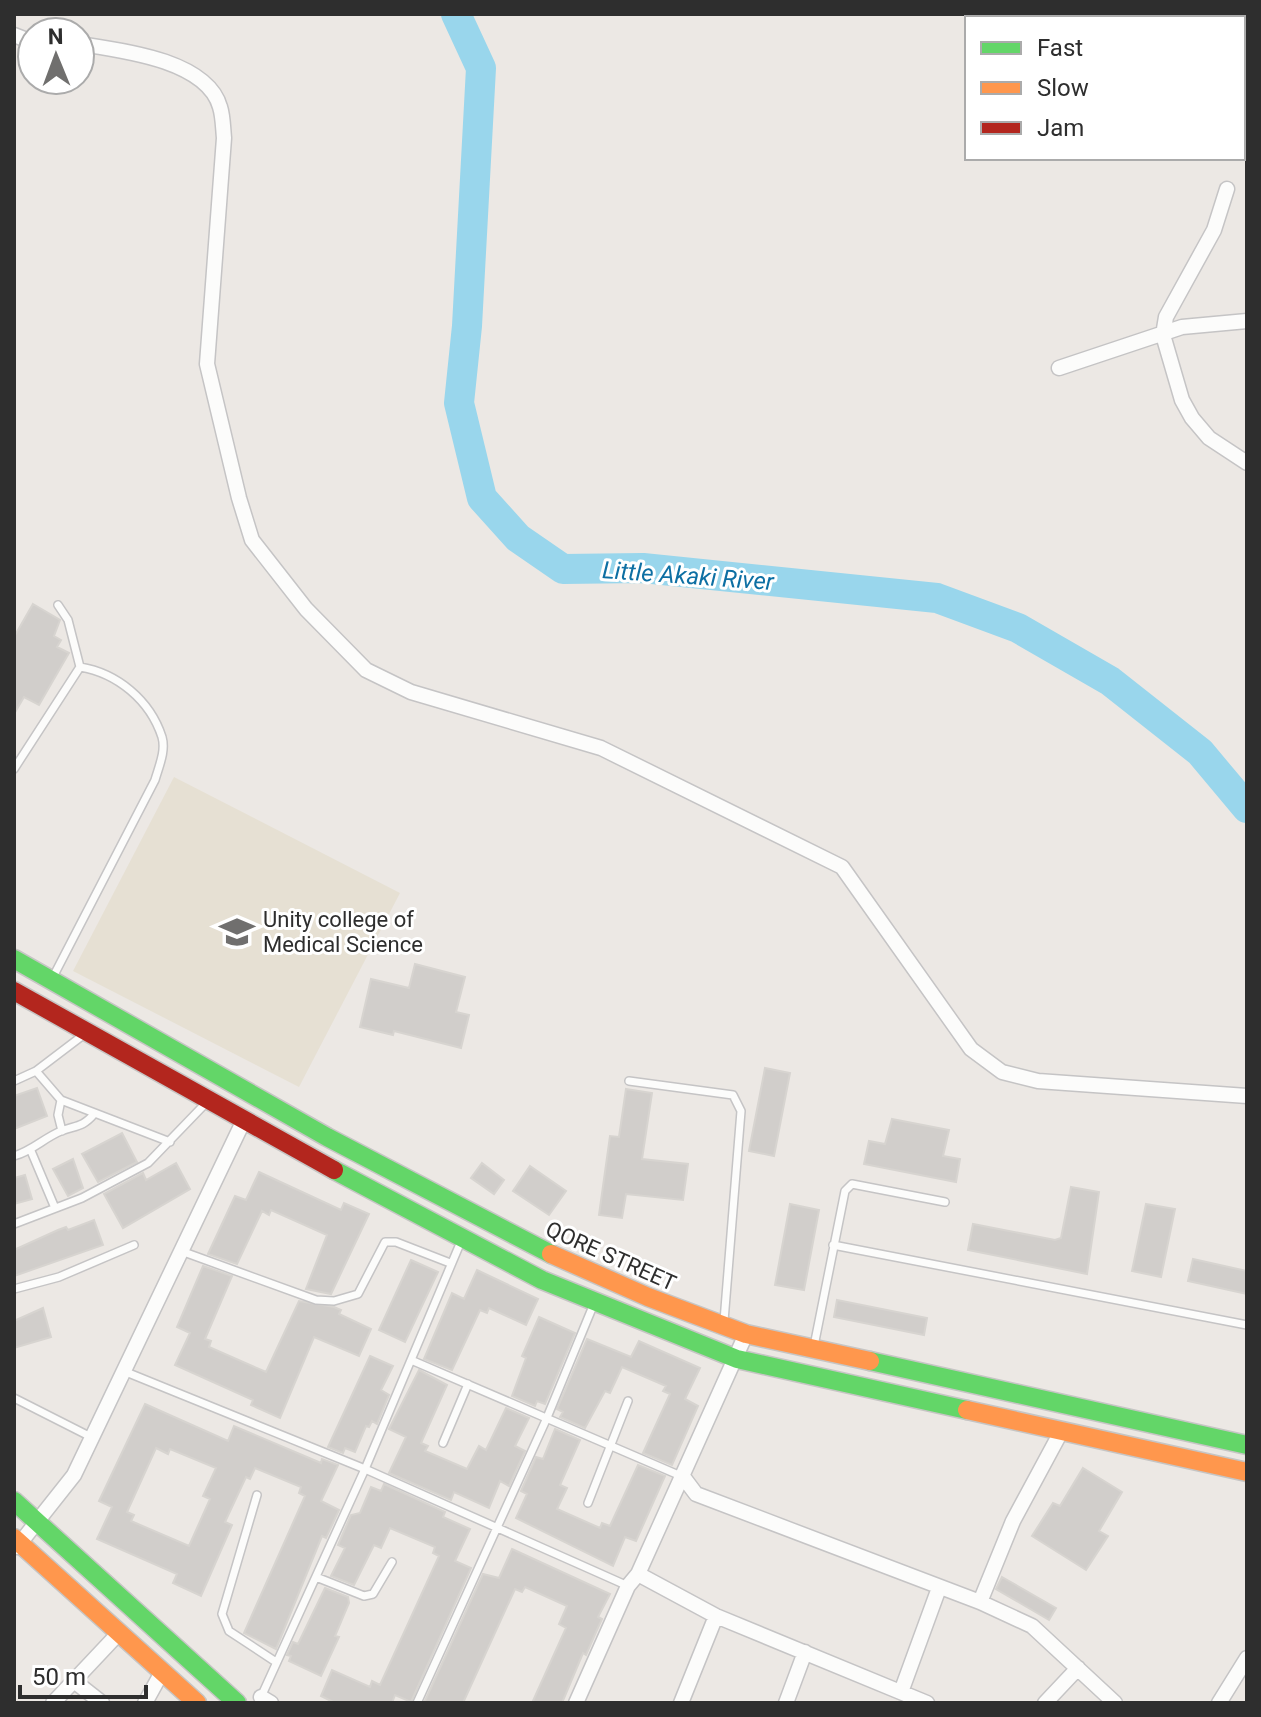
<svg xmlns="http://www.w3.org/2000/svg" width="1261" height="1717" viewBox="0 0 1261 1717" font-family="Roboto,sans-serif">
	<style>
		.education { fill: #e6e0d3 }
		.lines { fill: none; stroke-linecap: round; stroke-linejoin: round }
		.river { stroke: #99d6ec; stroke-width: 30 }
		.building { fill: #d1cecb; stroke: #d7d4d0; stroke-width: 2; fill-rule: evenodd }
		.lane-casing { stroke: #c5c4c5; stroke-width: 10 }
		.street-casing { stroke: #c5c4c5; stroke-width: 17 }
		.fast-casing { stroke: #c6c5c4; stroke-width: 21 }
		.slow-casing { stroke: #c6c5c4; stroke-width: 21 }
		.jam-casing { stroke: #c6c5c4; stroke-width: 21 }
		.lane { stroke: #fcfcfb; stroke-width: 7 }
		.street { stroke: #fcfcfb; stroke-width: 14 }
		.fast { stroke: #63d668; stroke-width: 18 }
		.slow { stroke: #ff974d; stroke-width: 18 }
		.jam { stroke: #b3261e; stroke-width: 18 }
		.labels { text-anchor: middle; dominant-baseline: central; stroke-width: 6; stroke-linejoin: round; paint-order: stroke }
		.poi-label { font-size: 22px; fill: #2e2e2e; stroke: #fff; text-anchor: start }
		.street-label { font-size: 22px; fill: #2e2e2e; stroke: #fff }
		.water-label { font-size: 24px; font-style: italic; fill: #0d6fa3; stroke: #fff }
	</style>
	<rect width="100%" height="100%" fill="#ece8e4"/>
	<path class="education" d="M174,777L400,893L299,1087L73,971Z"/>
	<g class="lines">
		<path class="river" d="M456,14L481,68L467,326L459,403L482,498L518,538L563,569L643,568L937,598L1018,628L1110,681L1200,752L1247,808"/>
	</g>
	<path class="building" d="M33,604L60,620L54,636L61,640L57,647L69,653L39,705L24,697L14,714V637Z
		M415,964L465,977L456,1012L469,1015L461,1048L394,1031L393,1035L360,1027L371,979L409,988Z
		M765,1068L790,1073L774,1156L749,1151Z
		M37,1088L47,1116L14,1129V1096Z
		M626,1089L652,1093L642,1159L688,1164L683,1200L626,1194L622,1218L599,1215L610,1136L619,1137Z
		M892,1119L949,1130L943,1156L960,1159L956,1182L864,1164L869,1141L885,1144Z
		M122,1133L137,1162L98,1182L82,1154Z
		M73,1159L83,1188L68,1196L53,1169Z
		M176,1163L190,1189L123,1228L104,1194L143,1173L146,1180Z
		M482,1163L504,1180L494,1194L471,1178Z
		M530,1166L566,1191L549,1215L513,1191Z
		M259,1172L341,1210L344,1203L369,1214L331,1294L306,1289L327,1235L271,1210L269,1215L262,1211L237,1264L208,1254L235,1196L246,1200Z
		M25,1175L32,1199L14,1204V1178Z
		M1071,1187L1099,1192L1087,1274L968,1250L973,1224L1055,1240L1061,1238Z
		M790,1204L819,1210L804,1290L775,1285Z
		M1146,1204L1175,1209L1161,1277L1132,1271Z
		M94,1220L103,1245L14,1276V1250L58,1230L66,1227L68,1230Z
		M1193,1259L1247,1271V1294L1188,1281Z
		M411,1260L438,1272L405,1342L379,1330Z
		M203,1266L232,1276L205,1339L211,1341L209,1347L266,1372L299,1301L334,1307L341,1310L339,1314L371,1329L359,1356L314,1337L280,1418L251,1405L253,1400L175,1365L190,1333L177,1327Z
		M477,1270L538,1299L526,1325L489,1308L487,1313L480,1310L452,1370L424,1359L452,1293L464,1299Z
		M837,1300L927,1318L924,1335L834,1317Z
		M43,1308L51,1337L14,1348V1321Z
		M539,1317L575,1333L545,1404L537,1401L535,1406L512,1396L526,1358L522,1356Z
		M587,1339L631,1357L639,1341L700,1368L685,1399L698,1406L672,1465L643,1453L670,1394L663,1391L666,1386L622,1367L610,1393L605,1391L585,1428L560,1417L563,1412L557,1409Z
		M370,1356L393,1366L381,1390L389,1395L377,1424L372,1421L369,1427L366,1426L355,1452L345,1448L343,1453L328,1447Z
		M419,1370L447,1385L421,1443L428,1446L425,1451L467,1469L479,1446L486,1450L506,1408L529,1418L515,1446L525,1451L509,1486L500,1481L489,1508L454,1492L451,1500L389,1473L406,1437L389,1429Z
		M145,1404L228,1441L234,1426L321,1463L322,1459L338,1465L321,1501L339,1510L326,1538L322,1536L276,1649L244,1633L305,1496L299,1493L301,1487L255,1468L250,1479L246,1477L225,1522L232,1525L201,1596L173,1583L177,1574L97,1539L112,1507L99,1501ZM156,1448L168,1454L170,1449L216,1468L203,1496L210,1499L189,1546L131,1521L134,1515L127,1512Z
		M555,1429L580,1440L560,1485L567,1488L557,1509L600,1528L602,1523L610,1526L638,1465L665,1476L636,1541L625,1537L613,1566L516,1518L527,1494L521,1491L536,1457L543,1459Z
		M1083,1468L1122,1492L1099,1531L1108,1536L1086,1570L1032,1536L1053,1503L1060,1506Z
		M384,1484L445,1512L443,1517L470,1529L455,1561L471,1568L411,1702L395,1695L392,1703H335L321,1696L332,1670L370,1687L372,1681L380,1685L439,1556L433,1553L435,1547L390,1528L381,1548L374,1545L354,1585L331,1576L345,1548L338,1545L351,1515L360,1513L371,1487L381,1491Z
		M512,1549L610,1594L598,1617L602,1619L596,1632L586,1655L583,1653L562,1703H532L566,1628L559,1624L567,1606L525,1587L522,1592L515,1589L463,1703H424L483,1574L499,1578Z
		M1002,1577L1056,1608L1049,1620L996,1589Z
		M325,1588L348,1597L349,1603L335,1636L339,1637L321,1676L289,1661L291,1656L287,1655L293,1642L298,1644Z"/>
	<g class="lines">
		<g class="lane-casing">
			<path id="lane" d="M14,769L80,667L68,620L58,605
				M52,979L155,780C159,766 166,751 162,737C150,700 117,673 80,667
				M36,1071L61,1100L170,1142
				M14,1081L36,1071L82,1036
				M629,1081L733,1095L741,1111L724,1321
				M61,1100L58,1115L62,1131
				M31,1151L55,1208
				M14,1156C32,1151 44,1138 61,1131C76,1125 82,1128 94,1114
				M14,1224L82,1198L148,1163L204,1105
				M833,1245L1247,1325
				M181,1251L316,1300L334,1301L358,1294L385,1242H396L450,1263
				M14,1289L59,1277L134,1245
				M814,1346L845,1191L852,1184L945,1202
				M411,1360L681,1476
				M126,1372L365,1469L628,1586
				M14,1398L93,1438
				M443,1443L468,1384
				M257,1495L222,1614L229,1631L276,1662
				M588,1503L628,1401
				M316,1577L364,1596L373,1594L392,1562
				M261,1697L365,1469L462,1239
				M417,1703L546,1420L593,1306"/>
		</g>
		<g class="street-casing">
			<path id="street" d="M14,35L32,42
				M80,44C120,50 207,60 220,107C223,116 223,128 224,138L207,364L239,498L252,540L306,609L366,670L411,692L601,748L842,867L971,1049L1002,1072L1038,1081L1247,1096
				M1227,189L1214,230L1166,317L1163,335L1182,400L1192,418L1209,438L1247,463
				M1059,368L1182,327L1247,321
				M684,1478L696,1494L980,1602L1032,1626L1115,1703
				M17,1547L74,1475L243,1122
				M638,1574L716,1616L927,1703
				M980,1602L1013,1521L1062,1430
				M74,1681L102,1703
				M901,1692L939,1588
				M261,1697L271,1703
				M53,1703L117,1635
				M145,1703L162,1672
				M576,1703L628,1586L638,1574L746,1334
				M681,1703L716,1616
				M786,1703L805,1652
				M1045,1703L1078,1668
				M1219,1703L1247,1658"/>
		</g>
		<g class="fast-casing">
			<path id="fast" d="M14,959L327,1137L551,1254
				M334,1170L542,1280L737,1359L967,1410
				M870,1361L1247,1445
				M14,1501L237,1703"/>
		</g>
		<g class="slow-casing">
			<path id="slow" d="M551,1254L648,1297L746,1334L870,1361
				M967,1410L1247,1472
				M14,1538L197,1703"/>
		</g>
		<g class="jam-casing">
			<path id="jam" d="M14,991L334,1170"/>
		</g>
		<use href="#lane" class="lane"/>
		<use href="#street" class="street"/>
		<use href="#fast" class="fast"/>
		<use href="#slow" class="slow"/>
		<use href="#jam" class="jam"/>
	</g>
	<defs>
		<g id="university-bare" transform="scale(2.76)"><path d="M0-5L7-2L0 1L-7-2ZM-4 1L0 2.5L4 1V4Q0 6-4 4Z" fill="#706f6e" stroke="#fff" stroke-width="2.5" paint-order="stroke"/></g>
	</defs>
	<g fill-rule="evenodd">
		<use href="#university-bare" x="237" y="932"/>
	</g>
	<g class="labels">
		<g class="poi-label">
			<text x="263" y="919">Unity college of<tspan x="263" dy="25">Medical Science</tspan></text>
		</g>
		<g class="street-label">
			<text transform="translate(611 1256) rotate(24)">QORE STREET</text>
		</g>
		<g class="water-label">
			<text transform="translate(688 576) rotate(4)">Little Akaki River</text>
		</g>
	</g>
	<rect width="1261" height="1717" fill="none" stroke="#2e2e2e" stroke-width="32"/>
	<rect x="965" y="16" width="280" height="144" fill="#ffffff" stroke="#ababab" stroke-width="2"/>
	<rect x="981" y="42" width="40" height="12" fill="#63d668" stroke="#ababab" stroke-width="2"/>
	<text x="1037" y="56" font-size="24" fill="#2e2e2e">Fast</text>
	<rect x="981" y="82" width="40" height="12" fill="#ff974d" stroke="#ababab" stroke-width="2"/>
	<text x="1037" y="96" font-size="24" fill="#2e2e2e">Slow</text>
	<rect x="981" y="122" width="40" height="12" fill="#b3261e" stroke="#ababab" stroke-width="2"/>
	<text x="1037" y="136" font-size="24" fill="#2e2e2e">Jam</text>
	<g transform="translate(56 56) rotate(359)"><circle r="38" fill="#ffffff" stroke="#ababab" stroke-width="2"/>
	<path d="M0-6L14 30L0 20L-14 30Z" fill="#706f6e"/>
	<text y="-12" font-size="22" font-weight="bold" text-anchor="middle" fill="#2e2e2e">N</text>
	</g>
	<path d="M20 1685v12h126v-12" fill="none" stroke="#2e2e2e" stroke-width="4"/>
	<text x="32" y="1685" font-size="24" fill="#2e2e2e" stroke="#ffffff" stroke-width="6" paint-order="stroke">50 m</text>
</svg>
